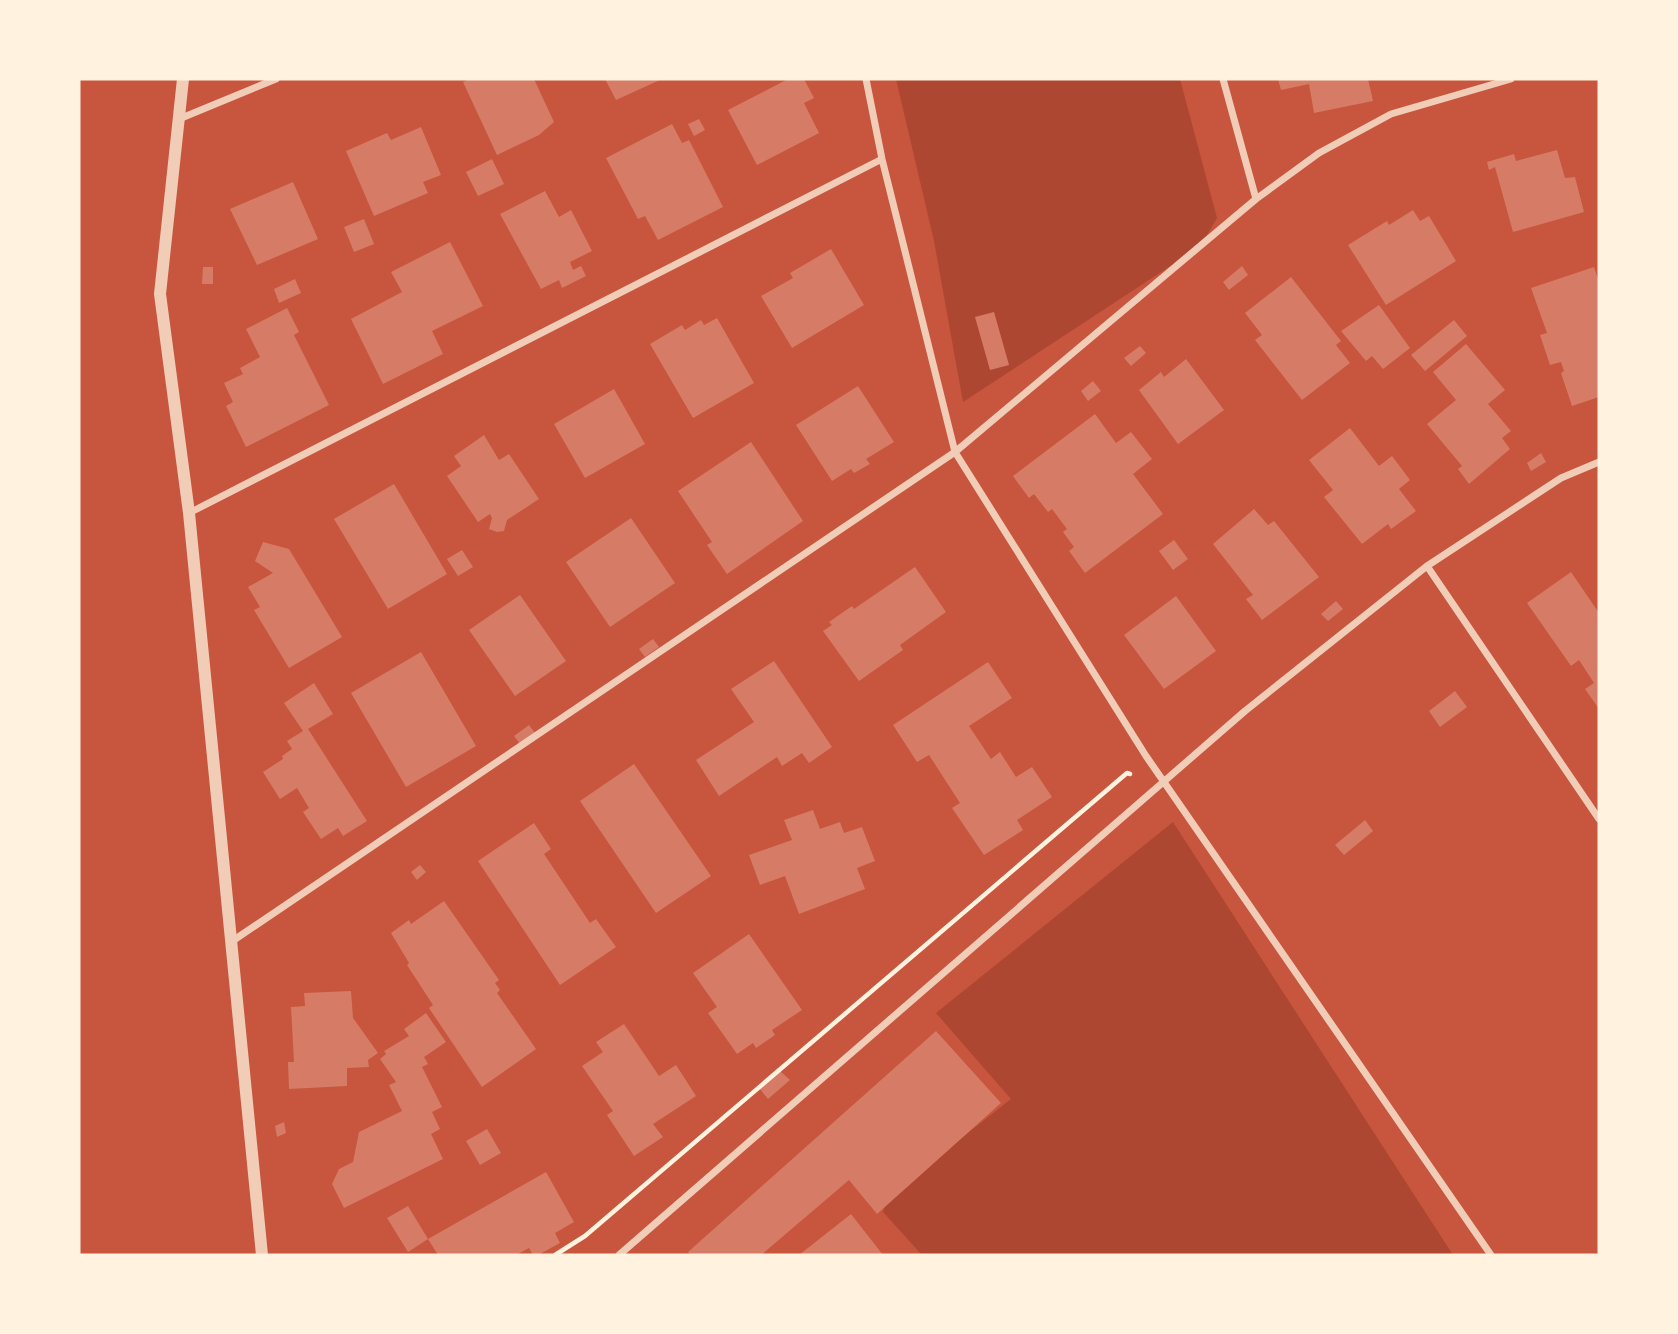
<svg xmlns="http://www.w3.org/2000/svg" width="1678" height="1334" viewBox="0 0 1678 1334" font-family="Montserrat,sans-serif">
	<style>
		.green { fill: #ae4732 }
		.building { fill: #d67c66 }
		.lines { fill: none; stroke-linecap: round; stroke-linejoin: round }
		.path { stroke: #fff3e0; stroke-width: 4.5 }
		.minor { stroke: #f1ccb7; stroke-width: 7 }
		.tertiary { stroke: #f1ccb7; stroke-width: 12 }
	</style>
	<rect width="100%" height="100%" fill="#c8553d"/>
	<path class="green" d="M896,79H1180L1217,218L1207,235L1187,255L963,402L934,241Z
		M1173,822L1453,1255H922L883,1212L888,1196L1011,1099L936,1013Z"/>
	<path class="building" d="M470,79H534L554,122L539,135L497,155L463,82Z
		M605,79H662L616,100Z
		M788,79H804L814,98L804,103L819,133L757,165L728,110Z
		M1278,79H1368L1373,101L1314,113L1309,84L1281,90Z
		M699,119L705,130L694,136L688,124Z
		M672,124L682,143L689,140L723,207L658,240L645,216L638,219L606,158Z
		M421,127L441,175L423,182L428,193L374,216L346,151L387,133L391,140Z
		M1557,150L1565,178L1575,177L1584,212L1513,232L1495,167L1489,170L1487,162L1514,154L1516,161Z
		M492,159L504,184L478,196L466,172Z
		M293,182L318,239L257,265L230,209Z
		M545,191L559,217L571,210L592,251L570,262L573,270L581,266L586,276L562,288L559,280L541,289L500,214Z
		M1413,210L1420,221L1429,216L1456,261L1386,305L1348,245L1387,221L1389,225Z
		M364,219L374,244L354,252L344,227Z
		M450,242L483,306L432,331L443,354L383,384L351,319L402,292L391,272Z
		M831,249L864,305L792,348L761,296L793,278L790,273Z
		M1242,266L1248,275L1229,290L1223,282Z
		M203,267H213V284H202Z
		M1594,267L1599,282V397L1572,406L1561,373L1564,371L1561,362L1550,365L1540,335L1547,333L1531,288Z
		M1291,277L1341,341L1336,345L1350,363L1302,400L1255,340L1262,335L1245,313Z
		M295,279L301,293L279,303L274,289Z
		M1379,305L1410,348L1383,369L1372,356L1366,361L1341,331Z
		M287,308L299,332L294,335L329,405L246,447L226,406L233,402L224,383L243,374L240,368L260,357L246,329Z
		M994,312L1009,365L990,370L975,317Z
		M717,318L754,383L693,418L650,344L682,325L685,330L701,320L704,325Z
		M1454,320L1467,336L1425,371L1411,355Z
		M1466,344L1505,390L1488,404L1511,431L1502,438L1510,449L1469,484L1458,469L1462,466L1427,424L1456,400L1433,372Z
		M1140,346L1146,353L1131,366L1124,358Z
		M1186,359L1224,410L1178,444L1139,390L1161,372L1164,377Z
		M1093,381L1101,391L1088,401L1081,391Z
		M858,386L894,442L866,459L870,464L854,473L851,469L832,481L796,425Z
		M614,389L645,444L585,478L554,424Z
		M1095,414L1116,443L1131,432L1152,459L1133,474L1163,514L1085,573L1069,551L1074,547L1063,532L1067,529L1052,509L1048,512L1034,494L1029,498L1013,476Z
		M1350,428L1379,466L1392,456L1410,480L1399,489L1416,511L1391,529L1388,524L1362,544L1324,497L1333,490L1309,460Z
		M484,435L499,460L509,454L539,499L507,520L504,531L497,532L489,529L492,518L490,514L478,522L447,476L461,466L454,456Z
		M751,442L803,521L727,574L707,545L712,542L678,491Z
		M1541,453L1546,462L1531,471L1527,463Z
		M394,484L447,574L388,609L334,519Z
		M1254,509L1268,525L1274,521L1319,577L1262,620L1246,599L1253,595L1213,544Z
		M631,518L675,583L610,627L566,562Z
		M1174,540L1188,559L1173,570L1159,551Z
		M263,542L289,549L342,637L289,668L254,610L260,607L248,587L273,573L255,561Z
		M462,550L473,567L458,576L447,559Z
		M915,567L946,612L900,645L903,650L859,681L823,631L832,625L829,622L852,606L854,609Z
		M1571,572L1599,613V709L1585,689L1594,683L1579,660L1571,666L1527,603Z
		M520,595L566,661L515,696L469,630Z
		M1176,596L1216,651L1164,689L1124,635Z
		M1336,601L1343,609L1328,621L1321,614Z
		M653,639L659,647L645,657L639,649Z
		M421,652L476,746L406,787L351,693Z
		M774,661L832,747L809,763L802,753L782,766L777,757L719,796L696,760L754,722L731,689Z
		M988,662L1012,698L969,726L991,759L1000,752L1016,777L1032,767L1052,797L1017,820L1023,830L984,855L952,808L960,803L929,755L917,762L893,725Z
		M314,683L333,714L308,729L367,821L343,836L338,828L321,839L303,812L309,808L297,788L280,799L263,772L283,759L282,756L292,749L287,741L303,731L284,703Z
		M1455,691L1467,707L1440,727L1429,711Z
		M529,725L535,733L520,744L514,736Z
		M634,764L711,876L656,913L580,801Z
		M813,810L820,829L840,822L844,833L862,827L875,861L857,868L865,889L799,914L785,876L760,885L749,855L792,840L784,820Z
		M1365,820L1373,831L1344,855L1335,845Z
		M534,823L551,849L544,854L590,923L596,919L616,947L560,985L478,861Z
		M420,865L426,872L417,880L411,872Z
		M444,901L499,980L495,983L500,990L497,993L536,1049L482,1087L429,1008L433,1005L407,965L409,963L391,933L409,920L411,924Z
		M749,934L802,1010L772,1030L775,1035L756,1048L753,1043L737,1054L708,1013L717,1007L693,973Z
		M351,991L353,1018L378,1053L368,1060L369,1067L347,1068V1086L289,1089L288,1062H294L291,1007L305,1006L304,993Z
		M426,1013L446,1042L424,1057L428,1064L422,1067L442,1107L432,1112L440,1129L431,1134L443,1159L344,1208L332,1184L339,1169L353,1162L359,1132L402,1111L389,1085L396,1082L380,1059L386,1054L384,1051L409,1036L404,1029Z
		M624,1024L659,1076L676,1065L696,1096L653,1124L663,1137L634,1156L607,1115L613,1111L582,1066L603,1052L596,1042Z
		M936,1031L1001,1103L877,1214L849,1180L761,1255H690L688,1252Z
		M780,1071L790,1080L768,1099L759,1088Z
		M284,1122L286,1133L277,1137L275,1126Z
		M487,1129L501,1153L480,1165L466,1141Z
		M546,1172L574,1222L555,1233L560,1243L538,1255H533L529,1248L516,1255H438L428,1239Z
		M408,1206L428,1239L408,1252L387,1218Z
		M851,1214L883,1255H799Z"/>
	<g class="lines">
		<path class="path" d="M555,1255L585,1236L1127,773L1130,774"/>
		<path class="minor" d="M866,79L882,159L955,452L1146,756L1491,1255
			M1223,79L1256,199
			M179,119L276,79
			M189,513L882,159
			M1427,566L1599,819
			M231,942L955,452L1256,199L1319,153L1391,114L1511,79
			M619,1255L1245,711L1427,566L1561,478L1599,462"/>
		<path class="tertiary" d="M183,79L160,294L189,513L262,1255"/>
	</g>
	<rect width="1678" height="1334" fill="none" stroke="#fff3e0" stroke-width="161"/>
</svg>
